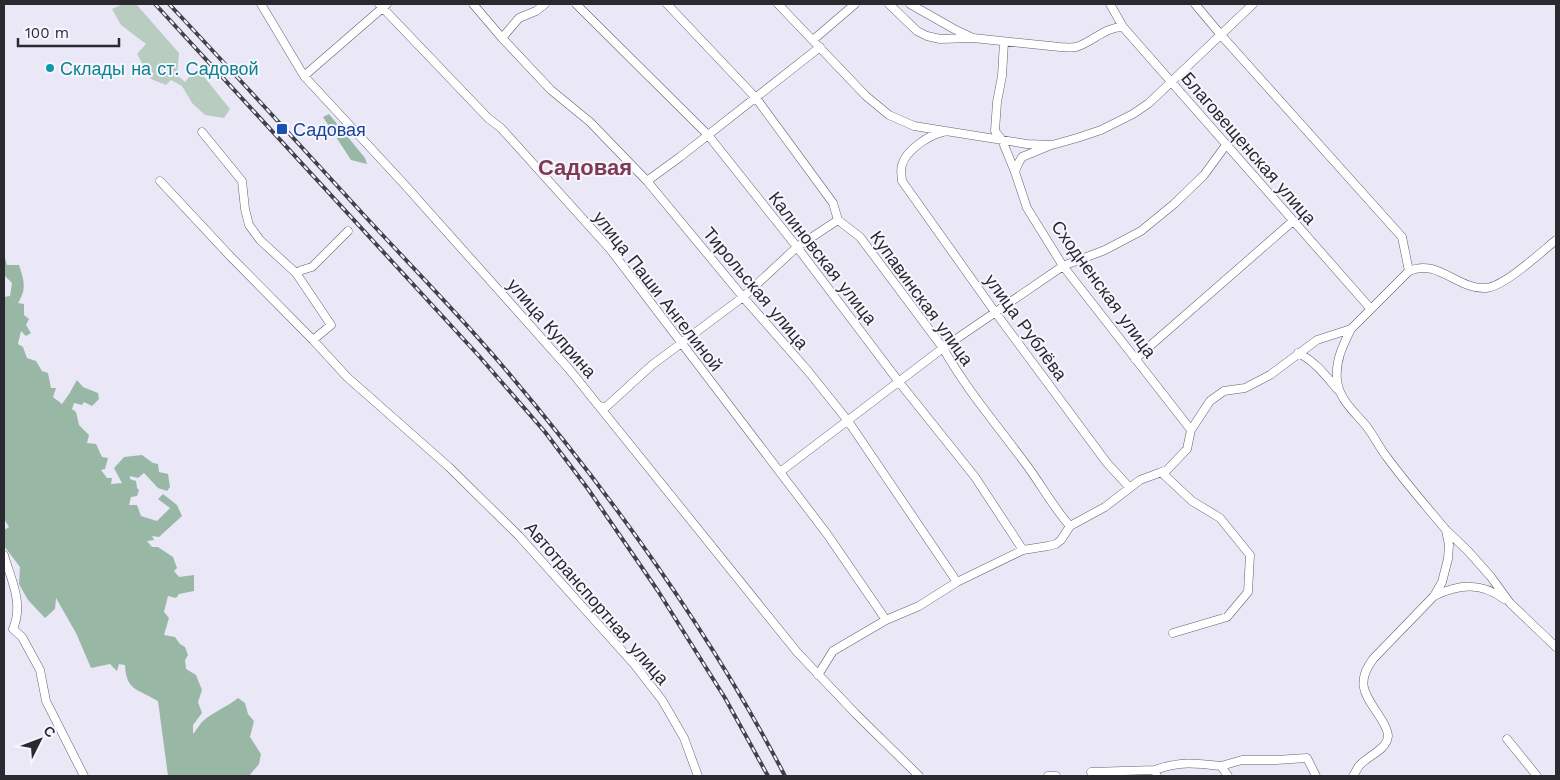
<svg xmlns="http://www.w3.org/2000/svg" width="1560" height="780" viewBox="0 0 1560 780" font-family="'Work Sans',sans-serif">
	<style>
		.green { fill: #b8ccc0 }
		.forest { fill: #98b8a5 }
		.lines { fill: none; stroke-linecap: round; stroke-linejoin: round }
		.street-casing { stroke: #63616e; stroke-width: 9 }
		.street { stroke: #fff; stroke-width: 8 }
		.rail-casing { stroke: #424048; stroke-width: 4 }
		.rail { stroke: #f7f6ff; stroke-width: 2; stroke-dasharray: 5.5; stroke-linecap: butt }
		.culture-dot { fill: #0f9aa8; stroke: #f7f6ff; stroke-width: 2 }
		.transit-dot { fill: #1a4fb4; stroke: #f7f6ff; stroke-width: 2 }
		.labels { text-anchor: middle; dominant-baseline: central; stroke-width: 4; stroke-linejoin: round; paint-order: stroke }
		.culture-label { font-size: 18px; fill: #0d838f; stroke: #f7f6ff; text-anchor: start }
		.transit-label { font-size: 18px; fill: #164399; stroke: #f7f6ff; text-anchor: start }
		.street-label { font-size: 18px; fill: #2a292f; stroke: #f7f6ff }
		.district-label { font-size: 22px; font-weight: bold; fill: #7f3a53; stroke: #f7f6ff }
	</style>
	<rect width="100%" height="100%" fill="#eae8f7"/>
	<path class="green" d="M123,4H136L179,53L177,75L185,82L197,68L230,109L224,118L205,115L192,103L182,86L171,80L166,85L151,79L137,54L146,44L121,25L112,9Z"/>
	<path class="forest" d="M329,114L365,158L367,164L351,160L323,117Z
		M4,254L7,265H19C24,280 27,289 18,303L24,304V315L29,319L26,325L31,333L26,336L21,331L18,344L23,347L27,358L36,361L42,371L48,373L51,388H56L53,397L62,404L69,394L77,380L83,387L98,393L99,399L92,406L84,402L82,405L74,403L72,409L76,412L79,425L89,435L87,443L96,444L102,457L108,458L105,469L101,470L107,478H112L111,484L122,483L114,468L124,457L142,455L153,463L158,464L159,472L168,474L170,487L167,491L158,488L144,473L138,478L130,476V479L136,481L137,488L139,490L137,496L131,497L129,505H137L141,516L157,521L170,508L158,499L163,494L177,505L182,516L159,537L152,536L154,540L147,541L152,547H158L173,557L177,568L174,571L179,577L194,575V591L179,594L176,598L168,596L164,612L169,618L164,635L175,637L180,644L185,647L188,655L185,660L186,669L196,675L202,690L198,702L202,713L193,725V734C196,731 199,725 203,721C213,712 227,707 238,698L245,703L248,714L254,721L250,737L261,754L259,764L249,776H168L158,701C137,689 126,690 125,665L119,664L117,671L110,664L91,668L76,633L56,598L55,609L45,618L28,600L19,584L20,567L4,546V530L9,527L4,519V297L10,296L12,283L4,275Z"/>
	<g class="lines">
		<g class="street-casing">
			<path id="street" d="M261,4L304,76L404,184L569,369L797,652L856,714L919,776
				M379,4L488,118L501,128L610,249L827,534L886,620
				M473,4L502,38L519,18L536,11L545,4
				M576,4L708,135L797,247L899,382L975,477L1023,550
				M667,4L756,98L833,203L838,220L860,237L943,348C966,389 997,425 1025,463C1041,484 1052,506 1070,526
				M778,4L866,96L889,115L914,126L1027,144L1052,145L1077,138L1101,130L1133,114L1149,103L1253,4
				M889,4L917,31L927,36L940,39L973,38L1060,47C1065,47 1071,48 1076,47C1093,42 1104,27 1123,27
				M910,4L954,29L971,37
				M1110,4L1123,27L1370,308
				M502,38L551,90L590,122L647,181L743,297L808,371L848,421L957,582
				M813,40L855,4
				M1004,42L1002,76L997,102L995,131L1002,140L1015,172L1027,208L1063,266L1191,430
				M304,76L387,4
				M202,132L242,181L245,209L249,225L260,240L296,273L331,325L313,340
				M943,132C929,135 906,150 902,165C900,169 902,177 902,181L995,312L1107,463L1130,488
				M1015,172L1018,164L1022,157L1051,145
				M160,181L230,256L313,340L347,377L449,467L519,536L634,664L662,700L684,738L698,776
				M647,181L680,157L820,47
				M1409,271C1437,258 1458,290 1486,288C1505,286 1540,253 1556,240
				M296,273L302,270L312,267L348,231
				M1351,329C1343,345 1335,361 1337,380C1339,400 1355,412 1367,427C1374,436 1379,447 1386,456C1405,482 1426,506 1446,530L1449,545L1448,559L1442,582L1434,596L1373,659C1353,686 1368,697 1383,722C1385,726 1388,731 1388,736C1387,750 1367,756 1359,766C1357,769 1355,773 1353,776
				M1298,353C1315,361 1326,376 1338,390
				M1135,359L1293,221
				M599,406L606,407L652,365L743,297L797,247L838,220
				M780,472L943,348L1063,266L1105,250L1141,231L1174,204L1204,175L1226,145
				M1161,472L1192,501L1220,518L1250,555L1248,592L1227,617L1173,633
				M1446,530L1468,551L1491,577L1510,603L1556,647
				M4,555C11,580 24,603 13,629L22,637L40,670L46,701L84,776
				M1434,596C1460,584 1481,582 1504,599
				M818,675L833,651L886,620L919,606L957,582L1023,550L1048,546L1056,544L1061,540L1070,526L1105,507L1140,480L1167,470L1187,449L1191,430L1210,401L1224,391L1245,388L1270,375L1317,340L1351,329L1409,271L1402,237L1221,35L1195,4
				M1507,739L1537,776
				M1221,766L1242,760H1276L1307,758L1316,776
				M1155,770C1179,761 1196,763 1221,766L1228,776
				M1091,772L1155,770L1157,776
				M1048,776H1056"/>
		</g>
		<use href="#street" class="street"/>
		<g class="rail-casing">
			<path id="rail" d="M155,4L479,356L545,432L588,489L658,591L725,698L768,776
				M169,4C234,73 298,143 362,213C408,263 456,311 500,363C608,490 708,628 785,776"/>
		</g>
		<use href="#rail" class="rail"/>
	</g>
	<circle class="culture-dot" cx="50" cy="68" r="5"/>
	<rect class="transit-dot" x="276" y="123" width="12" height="12" rx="2.5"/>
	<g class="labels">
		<g class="culture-label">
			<text x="60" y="68">Склады на ст. Садовой</text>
		</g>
		<g class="transit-label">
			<text x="293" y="129">Садовая</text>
		</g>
		<g class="street-label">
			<text transform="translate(1249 148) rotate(49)">Благовещенская улица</text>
			<text transform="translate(823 258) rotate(52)">Калиновская улица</text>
			<text transform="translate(756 288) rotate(50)">Тирольская улица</text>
			<text transform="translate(1104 289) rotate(54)">Сходненская улица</text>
			<text transform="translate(658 291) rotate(52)">улица Паши Ангелиной</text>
			<text transform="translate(922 298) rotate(54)">Купавинская улица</text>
			<text transform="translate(1026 327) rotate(54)">улица Рублёва</text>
			<text transform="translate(552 328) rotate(49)">улица Куприна</text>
			<text transform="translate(597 603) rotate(49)">Автотранспортная улица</text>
		</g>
		<g class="district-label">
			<text x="585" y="167">Садовая</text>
		</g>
	</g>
	<rect width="1560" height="780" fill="none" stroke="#2a292f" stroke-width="10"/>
	<g transform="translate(40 740) rotate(48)" stroke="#f7f6ff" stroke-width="4" paint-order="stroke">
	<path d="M0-4L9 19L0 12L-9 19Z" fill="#2a292f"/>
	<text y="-8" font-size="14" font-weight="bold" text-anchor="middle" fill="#2a292f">С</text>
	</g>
	<path d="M18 38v8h101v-8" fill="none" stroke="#2a292f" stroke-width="2.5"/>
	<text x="25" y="38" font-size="15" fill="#2a292f" stroke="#f7f6ff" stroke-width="4" paint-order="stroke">100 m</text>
</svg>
